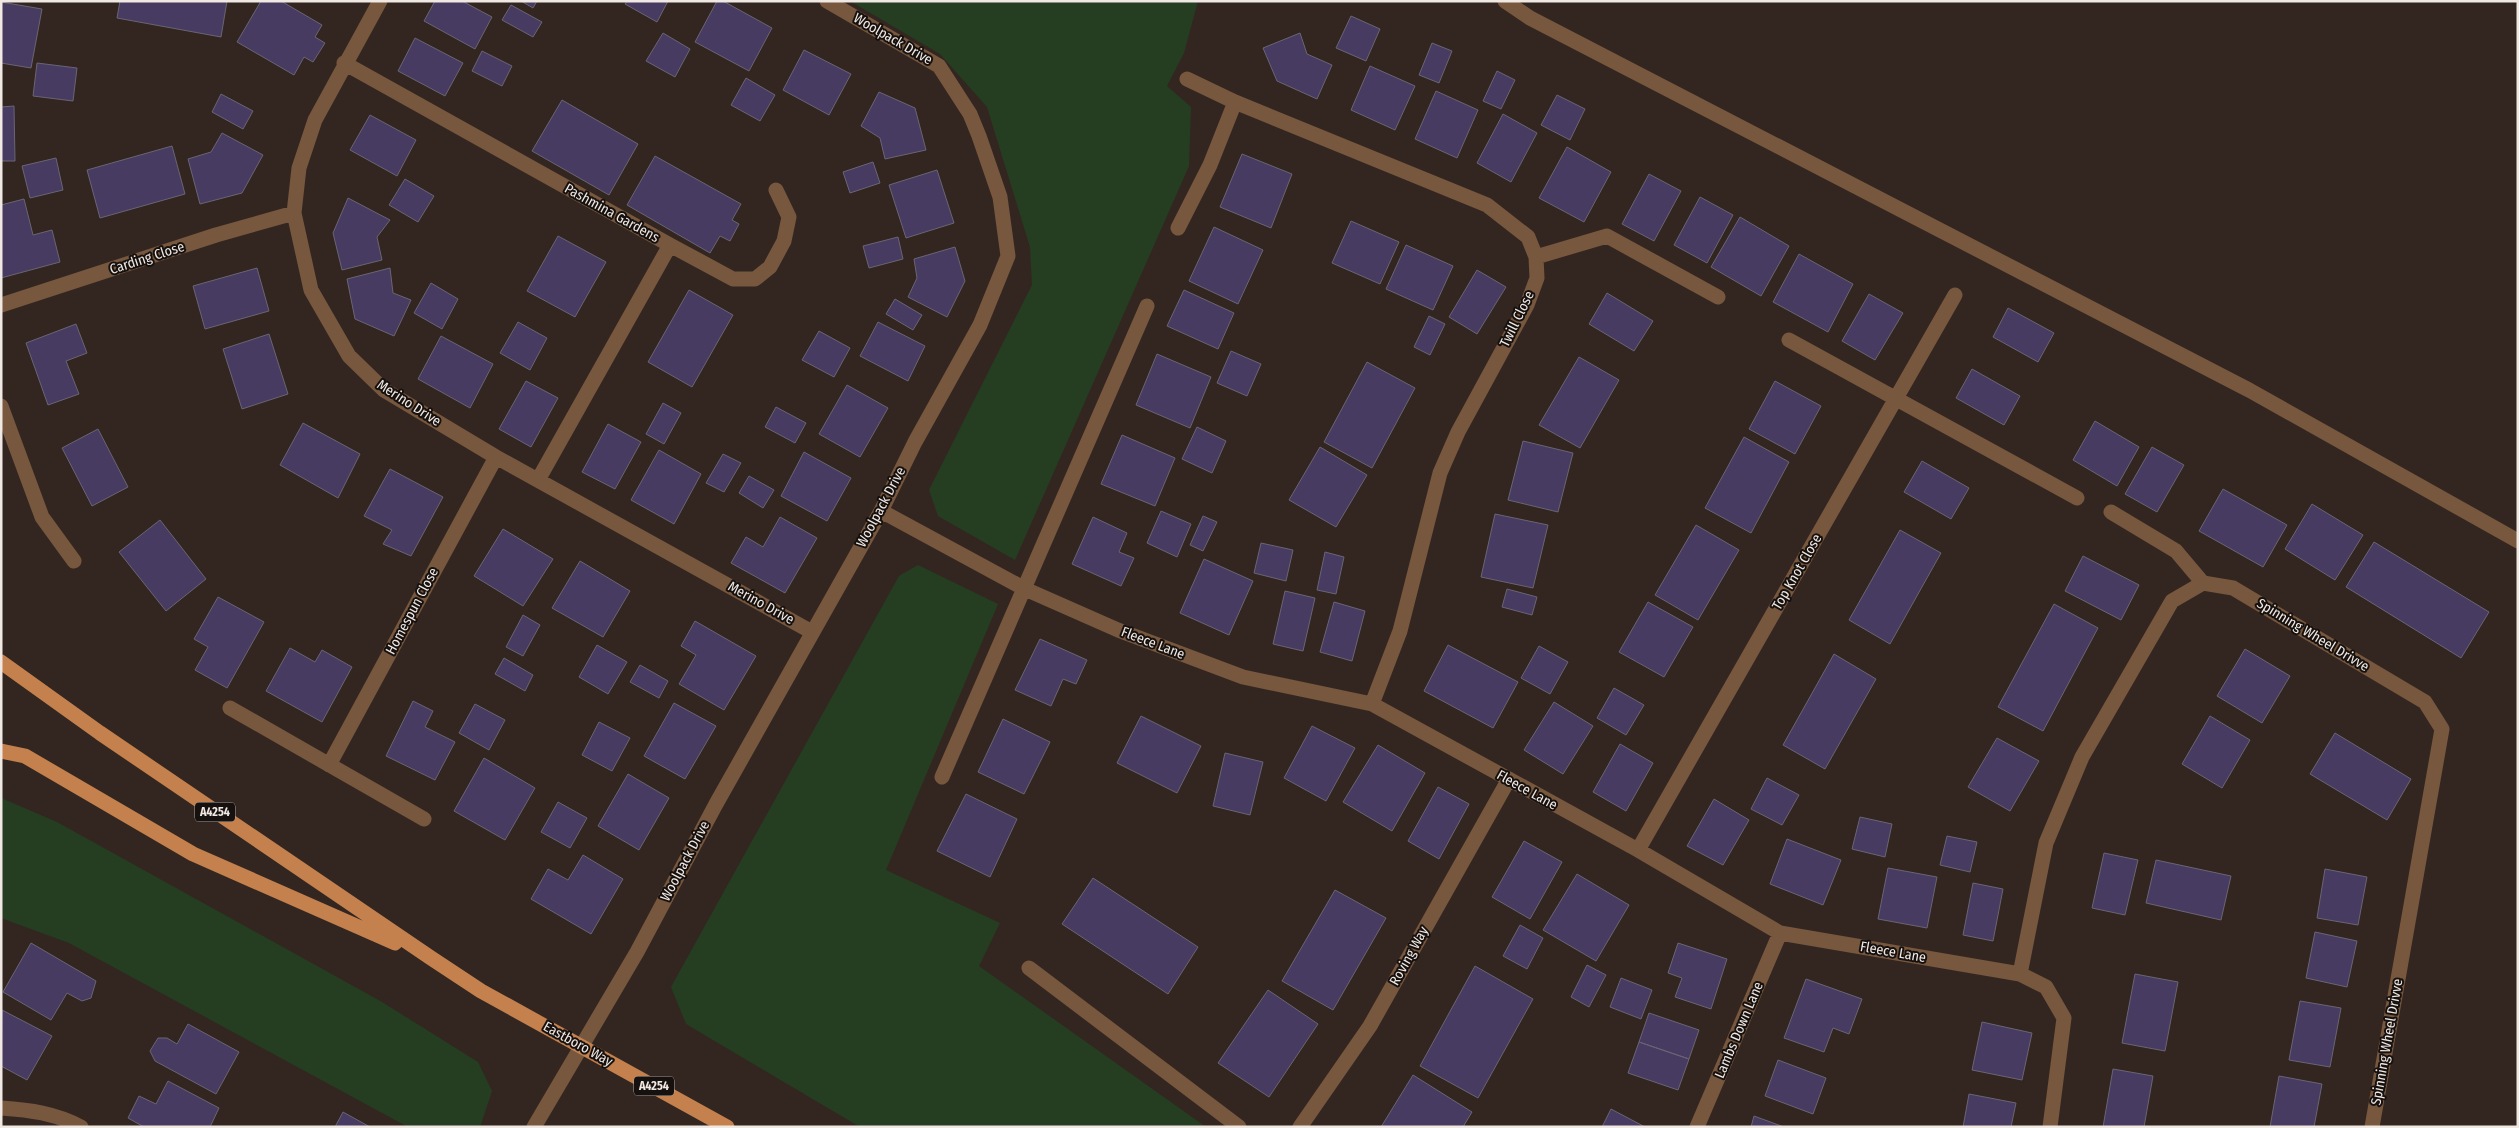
<svg xmlns="http://www.w3.org/2000/svg" width="2519" height="1128" viewBox="0 0 2519 1128" font-family="'Fira Sans Condensed',sans-serif">
	<style>
		.green { fill: #253e21 }
		.building { fill: #483b62; stroke: #696573 }
		.lines { fill: none; stroke-linecap: round; stroke-linejoin: round }
		.minor { stroke: #77573e; stroke-width: 15 }
		.major { stroke: #c4814d; stroke-width: 15 }
		.labels { text-anchor: middle; dominant-baseline: central; stroke-width: 4; stroke-linejoin: round; paint-order: stroke }
		.shield { fill: #16110e; stroke: #afa8a3; stroke-width: 1 }
		.shield-label { font-size: 12px; font-weight: bold; fill: #f0e8e3 }
		.street-label { font-size: 14px; fill: #f0e8e3; stroke: #16110e }
	</style>
	<rect width="100%" height="100%" fill="#332620"/>
	<path class="green" d="M850,1H1198L1184,53L1167,86L1191,107L1189,166L1015,560L938,516L929,490L1032,285L1030,247L987,107L940,54Z
		M918,565L998,604L886,870L1000,923L979,966L1206,1127H860L686,1024L671,987L899,576Z
		M1,798L57,822L382,1002L478,1062L492,1091L480,1127H408L69,943L1,918Z"/>
	<path class="building" d="M120,1H227L221,37L117,18Z
		M261,1H281L322,25L315,37L325,43L313,62L304,57L294,75L237,42Z
		M435,1H462L492,17L475,49L424,21Z
		M521,1H537L533,8Z
		M627,1H668L657,22L625,4Z
		M717,1H723L772,28L749,71L695,42Z
		M1,2L42,9L31,68L1,63Z
		M511,5L542,22L533,37L502,20Z
		M1351,16L1380,29L1366,61L1336,48Z
		M663,33L690,49L675,77L646,61Z
		M1300,33L1307,54L1332,65L1317,99L1277,81L1263,48Z
		M415,38L463,63L445,96L398,71Z
		M1432,43L1452,51L1439,83L1419,75Z
		M804,50L851,74L829,115L783,90Z
		M482,51L512,66L502,86L472,71Z
		M37,63L77,68L73,101L33,96Z
		M1370,66L1415,86L1395,130L1351,110Z
		M1497,71L1515,80L1501,109L1483,101Z
		M746,78L775,95L760,121L731,105Z
		M1436,91L1478,110L1457,158L1415,139Z
		M879,92L915,108L926,150L885,159L880,138L861,126Z
		M221,94L253,111L243,129L212,112Z
		M1557,95L1585,109L1570,140L1541,125Z
		M562,100L638,144L609,195L532,151Z
		M14,106L15,161H1V107Z
		M1503,114L1537,133L1511,182L1477,163Z
		M370,115L416,140L397,176L350,150Z
		M222,133L263,155L242,193L200,204L188,159L211,152Z
		M172,146L185,194L100,218L87,170Z
		M1567,147L1611,172L1584,222L1539,198Z
		M1242,154L1292,174L1271,228L1220,207Z
		M655,156L741,204L732,220L739,224L730,241L720,236L710,253L627,205Z
		M56,158L63,190L30,198L22,166Z
		M873,162L880,183L850,193L843,172Z
		M937,170L954,223L906,238L889,185Z
		M1649,174L1681,191L1654,241L1622,224Z
		M405,179L434,196L418,222L389,205Z
		M1700,197L1733,215L1707,263L1674,245Z
		M348,198L390,220L377,237L382,260L342,270L333,233Z
		M24,199L33,235L52,230L60,262L1,278V205Z
		M1740,217L1789,246L1761,296L1711,267Z
		M1351,221L1399,242L1380,284L1332,263Z
		M1214,227L1263,250L1238,304L1189,281Z
		M558,236L606,262L575,317L527,291Z
		M898,237L903,259L869,268L863,246Z
		M1406,245L1453,266L1433,310L1386,289Z
		M955,247L965,281L947,317L908,297L917,278L914,259Z
		M1799,254L1853,284L1828,332L1773,302Z
		M257,268L269,311L205,329L193,286Z
		M390,268L393,293L411,300L394,336L355,319L347,279Z
		M1477,270L1506,287L1477,334L1449,317Z
		M431,283L458,299L442,329L414,313Z
		M689,290L733,315L692,387L648,362Z
		M1184,290L1234,313L1218,349L1167,326Z
		M1607,293L1653,321L1634,351L1589,324Z
		M1869,294L1903,313L1875,360L1842,341Z
		M895,299L922,315L913,330L886,314Z
		M2008,308L2054,333L2038,362L1993,337Z
		M1429,316L1445,324L1430,355L1414,347Z
		M518,322L547,338L530,370L500,353Z
		M878,322L925,346L908,381L860,356Z
		M76,324L87,353L66,361L79,394L48,405L26,343Z
		M819,331L850,348L834,377L802,360Z
		M269,334L288,394L242,409L223,349Z
		M441,336L493,364L470,408L418,379Z
		M1231,351L1261,364L1247,396L1217,383Z
		M1157,354L1211,377L1190,428L1136,405Z
		M1579,357L1619,380L1580,448L1539,425Z
		M1367,362L1415,388L1372,468L1324,442Z
		M1972,369L2020,396L2004,425L1956,398Z
		M526,381L558,398L531,447L499,429Z
		M1775,381L1821,406L1795,454L1749,429Z
		M847,385L888,408L860,457L819,434Z
		M663,403L681,413L664,444L646,434Z
		M776,407L806,423L795,443L765,427Z
		M2095,421L2139,447L2117,486L2073,460Z
		M303,423L360,454L338,498L280,465Z
		M608,424L641,442L615,489L582,472Z
		M1197,427L1226,441L1212,473L1182,459Z
		M98,429L128,487L92,506L62,448Z
		M1122,435L1175,458L1155,506L1101,484Z
		M1744,437L1789,462L1751,533L1705,508Z
		M1523,441L1573,453L1558,512L1508,500Z
		M1320,447L1367,475L1336,527L1289,500Z
		M2152,447L2184,465L2157,512L2125,494Z
		M659,450L701,474L674,524L631,500Z
		M804,452L851,478L827,521L781,496Z
		M723,454L741,463L724,492L706,483Z
		M1922,461L1969,488L1951,519L1904,492Z
		M390,469L443,497L411,556L383,544L392,530L364,516Z
		M749,476L774,490L763,508L739,493Z
		M2223,489L2287,525L2263,567L2199,531Z
		M2312,504L2363,535L2335,580L2285,549Z
		M1161,511L1191,524L1177,557L1147,543Z
		M1495,514L1548,525L1533,588L1481,577Z
		M1203,516L1217,522L1203,551L1190,545Z
		M780,517L817,538L785,593L731,563L746,537L763,547Z
		M1093,517L1127,533L1119,552L1134,558L1121,586L1072,564Z
		M160,520L206,579L166,611L119,552Z
		M1696,525L1739,550L1698,620L1655,595Z
		M503,529L553,559L523,606L474,576Z
		M1900,530L1941,553L1890,644L1849,620Z
		M2374,542L2489,612L2461,658L2346,587Z
		M1261,543L1293,550L1286,581L1254,573Z
		M1325,552L1344,557L1336,594L1317,590Z
		M2083,556L2139,585L2121,620L2065,591Z
		M1204,559L1253,581L1229,635L1180,613Z
		M580,561L630,591L603,637L552,608Z
		M1507,589L1537,597L1532,615L1502,607Z
		M1285,591L1315,598L1303,651L1273,644Z
		M218,597L264,622L227,688L195,670L208,647L194,639Z
		M1334,602L1365,611L1352,661L1320,652Z
		M1648,602L1693,627L1664,677L1619,652Z
		M2054,604L2098,628L2043,731L1998,707Z
		M523,615L540,625L523,656L506,647Z
		M695,621L756,656L724,710L679,684L696,655L681,646Z
		M1040,639L1087,660L1076,684L1063,679L1051,706L1015,690Z
		M597,645L627,662L608,694L579,677Z
		M1448,645L1518,682L1493,728L1424,691Z
		M1539,646L1568,662L1550,694L1521,678Z
		M290,648L315,662L322,650L352,667L322,722L266,691Z
		M2245,649L2290,676L2262,723L2217,696Z
		M1834,654L1876,679L1825,769L1783,745Z
		M504,658L533,675L525,691L495,674Z
		M640,665L668,681L659,698L630,682Z
		M1614,688L1644,705L1626,735L1597,718Z
		M413,701L433,711L425,727L455,742L435,780L386,756Z
		M1554,702L1593,726L1563,774L1524,750Z
		M674,703L716,726L685,779L644,756Z
		M475,704L505,720L489,750L459,733Z
		M1141,716L1201,746L1177,793L1117,763Z
		M2210,716L2250,740L2222,788L2182,764Z
		M1003,719L1050,742L1024,794L978,772Z
		M599,722L630,738L612,771L582,755Z
		M1312,726L1355,748L1326,801L1284,778Z
		M2335,733L2411,779L2387,820L2310,774Z
		M1997,738L2039,761L2010,811L1968,787Z
		M1620,744L1653,763L1626,811L1593,792Z
		M1378,745L1425,773L1392,831L1343,802Z
		M1225,753L1263,762L1250,815L1213,806Z
		M484,758L535,788L505,840L454,811Z
		M628,774L669,798L639,850L598,826Z
		M1767,778L1799,795L1782,825L1751,809Z
		M1438,787L1469,804L1439,859L1408,841Z
		M966,794L1017,819L990,877L937,851Z
		M1714,799L1749,820L1723,865L1687,846Z
		M558,802L587,818L570,848L541,832Z
		M1860,817L1892,824L1885,857L1852,849Z
		M1947,836L1977,842L1970,872L1940,865Z
		M1787,839L1841,860L1823,905L1770,884Z
		M1524,841L1562,862L1530,919L1492,897Z
		M2104,853L2138,860L2125,915L2092,908Z
		M583,855L623,879L591,934L531,899L548,869L568,880Z
		M2156,860L2231,876L2221,920L2146,903Z
		M1888,868L1937,877L1927,928L1878,919Z
		M2325,869L2367,877L2358,925L2317,918Z
		M1577,874L1629,905L1596,961L1543,930Z
		M1093,878L1198,947L1168,994L1062,924Z
		M1973,883L2003,889L1993,941L1963,935Z
		M1335,890L1386,918L1333,1010L1282,981Z
		M1520,925L1543,938L1527,969L1503,956Z
		M2315,932L2357,941L2347,987L2306,978Z
		M31,943L96,981L91,998L82,1001L67,993L51,1020L3,992Z
		M1678,943L1727,959L1711,1009L1675,997L1682,978L1668,973Z
		M1587,965L1606,975L1589,1007L1571,997Z
		M1475,966L1533,999L1478,1098L1420,1066Z
		M2135,974L2178,982L2165,1051L2122,1043Z
		M1621,978L1652,990L1641,1019L1610,1007Z
		M1806,979L1862,999L1849,1034L1833,1028L1824,1052L1784,1038Z
		M1268,990L1318,1024L1269,1097L1218,1063Z
		M2300,1001L2341,1008L2330,1067L2289,1060Z
		M2,1010L52,1036L27,1080L1,1066Z
		M1649,1013L1699,1030L1689,1059L1639,1042Z
		M1982,1022L2032,1033L2022,1080L1972,1070Z
		M188,1024L239,1052L216,1094L155,1061L150,1051L158,1038H167L177,1044Z
		M1639,1042L1689,1059L1678,1090L1628,1073Z
		M1778,1060L1826,1078L1813,1114L1765,1096Z
		M2113,1069L2153,1076L2144,1127H2103Z
		M1413,1075L1472,1112L1463,1127H1381Z
		M2279,1076L2322,1084L2314,1127H2270Z
		M168,1081L219,1108L210,1127H144L128,1118L139,1096L156,1104Z
		M1969,1094L2016,1103L2011,1127H1963Z
		M1611,1109L1645,1127H1602Z
		M343,1112L370,1127H335Z
		M1754,1116L1784,1127H1751Z"/>
	<g class="lines">
		<path class="minor" d="M380,1L315,120L299,168L294,213L311,290L349,356L384,390L496,457L812,632
			M1505,1L1530,18L2249,390L2518,541
			M344,63L670,245L538,480
			M1187,79L1235,102L1487,205L1528,237L1536,257L1537,278L1527,305L1458,432L1440,473L1400,631L1372,704
			M1178,228L1210,165L1235,102
			M670,245L733,279H755L770,267L784,241L789,217L776,190
			M1536,257L1607,236L1718,297
			M1,305L216,235L294,213
			M1789,340L2077,498
			M1,406L42,517L74,561
			M881,511L1025,589L1118,630L1243,677L1372,704L1638,850L1780,933L2020,974L2046,987L2064,1018L2050,1127
			M2111,512L2176,551L2203,583
			M230,708L424,819
			M329,765L496,457
			M942,777L1147,306
			M1638,850L1955,295
			M1029,968L1239,1127
			M2020,974L2046,843L2082,757L2172,601L2203,583L2233,588L2425,702L2442,729L2372,1127
			M1,1108C30,1110 55,1113 81,1127
			M534,1127L637,952L716,804L881,511L915,442L980,325L1008,256L1000,197L979,136L970,114L939,66L827,1
			M1300,1127L1370,1026L1509,779
			M1697,1127L1780,933"/>
		<path class="major" d="M1,662L100,733L431,958L481,991L727,1127
			M1,751L25,756L193,854L395,943"/>
	</g>
	<g class="labels">
		<g class="shield">
			<rect x="195" y="802.5" width="40" height="19" rx="4"/>
			<rect x="634" y="1076.5" width="40" height="19" rx="4"/>
		</g>
		<g class="shield-label">
			<text x="215" y="812">A4254</text>
			<text x="654" y="1086">A4254</text>
		</g>
		<g class="street-label">
			<text transform="translate(893 39) rotate(30)">Woolpack Drive</text>
			<text transform="translate(612 213) rotate(29)">Pashmina Gardens</text>
			<text transform="translate(147 258) rotate(-18)">Carding Close</text>
			<text transform="translate(1517 319) rotate(-64)">Twill Close</text>
			<text transform="translate(409 403) rotate(33)">Merino Drive</text>
			<text transform="translate(881 507) rotate(-62)">Woolpack Drive</text>
			<text transform="translate(1797 572) rotate(-60)">Top Knot Close</text>
			<text transform="translate(761 603) rotate(29)">Merino Drive</text>
			<text transform="translate(412 611) rotate(-62)">Homespun Close</text>
			<text transform="translate(2313 635) rotate(31)">Spinning Wheel Drivve</text>
			<text transform="translate(1153 643) rotate(21)">Fleece Lane</text>
			<text transform="translate(1527 790) rotate(29)">Fleece Lane</text>
			<text transform="translate(685 861) rotate(-62)">Woolpack Drive</text>
			<text transform="translate(1893 952) rotate(10)">Fleece Lane</text>
			<text transform="translate(1409 956) rotate(-61)">Roving Way</text>
			<text transform="translate(1739 1030) rotate(-67)">Lambs Down Lane</text>
			<text transform="translate(2387 1042) rotate(-80)">Spinning Wheel Drivve</text>
			<text transform="translate(578 1044) rotate(29)">Eastboro Way</text>
		</g>
	</g>
	<rect width="2519" height="1128" fill="none" stroke="#f0e8e3" stroke-width="5"/>
</svg>
